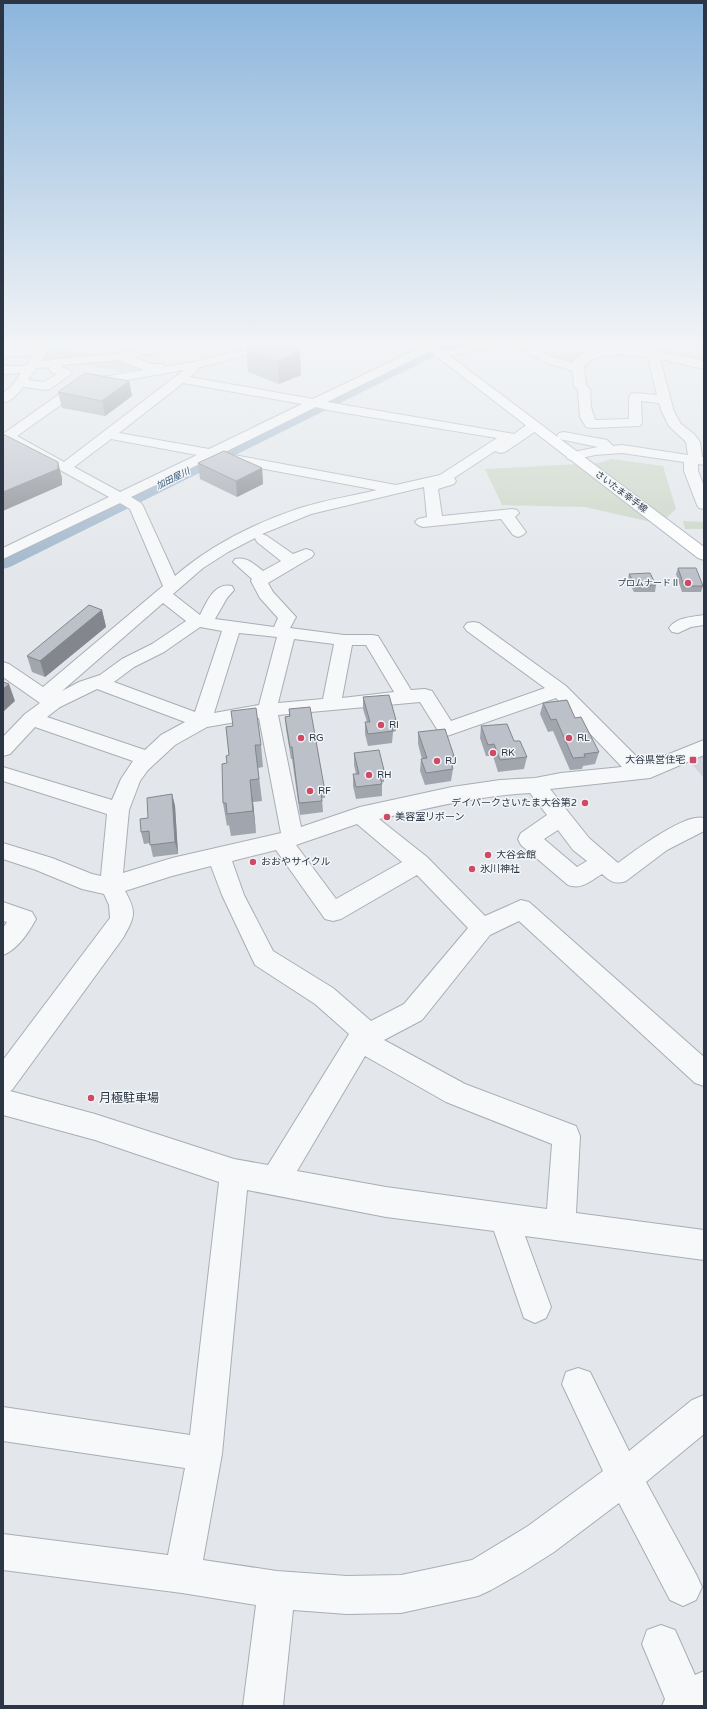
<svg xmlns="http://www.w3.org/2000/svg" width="707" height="1709" viewBox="0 0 707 1709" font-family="'Varela Round','Noto Sans JP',sans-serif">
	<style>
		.built { fill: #d1d6dd }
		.green { fill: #cad5c5 }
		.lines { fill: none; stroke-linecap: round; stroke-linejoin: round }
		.river { fill: #9fb6cb; fill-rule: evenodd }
		.minor-casing { stroke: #a8aeb6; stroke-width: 2 }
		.major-casing { stroke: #a3acb7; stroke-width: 2 }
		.minor { fill: #f6f8f9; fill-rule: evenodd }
		.major { fill: #fff; fill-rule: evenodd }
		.wall { fill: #a1a5ad }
		.shaded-wall { fill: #83868d }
		.building { fill: #bbc0c9; stroke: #83868d }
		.poi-dot { fill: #ce4a65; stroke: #f3f6f8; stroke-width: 1.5 }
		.labels { text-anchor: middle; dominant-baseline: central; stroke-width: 3; stroke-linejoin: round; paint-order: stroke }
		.far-water-label { font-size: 9px; font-style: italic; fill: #355678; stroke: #f3f6f8 }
		.far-street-label { font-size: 9px; fill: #2b3544; stroke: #f3f6f8 }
		.far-poi-label { font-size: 9px; fill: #2b3544; stroke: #f3f6f8; text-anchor: end }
		.poi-label { font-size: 10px; fill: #2b3544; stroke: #f3f6f8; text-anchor: start }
		.near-poi-label { font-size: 12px; fill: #2b3544; stroke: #f3f6f8; text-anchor: start }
	</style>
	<rect width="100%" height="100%" fill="#e3e7eb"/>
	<path class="built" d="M521,342H704V364L605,351L574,364L551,359Z
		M704,754V778L689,761Z"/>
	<path class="green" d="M45,345L98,357L34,364Z
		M115,357L144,369L121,372L67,362Z
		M612,459L663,466L676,509L660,524L585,507L502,505L485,469L599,463Z
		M683,521L704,522V529H685Z"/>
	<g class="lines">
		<path class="river" d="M458,342H481L479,345L445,353L440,352L438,349L440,346Z
			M430,349L435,350L437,353L435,356L10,567L3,569V556Z"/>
		<g class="minor-casing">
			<path id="minor" d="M41,342H53L41,361L120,353L141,349L136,342H148L155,351L153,353L133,357L151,364H162L164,367L199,361L271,342H290L288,344L197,368L198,370L190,377L313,399L426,345H434L436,347L434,349L327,402L514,434L529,423H539L541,426L539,429L505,452L500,453L495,451L454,478L456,481L454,484L438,489L442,516L512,509L517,510L519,513L515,517L526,532L523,535L518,537L513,535L501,519L423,527L418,525L415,522L418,519L427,517L424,487L311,514L262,534L267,536L293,554L306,549L312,551L314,554L312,557L268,583L273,592L296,617L290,628L344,635H372L378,636L411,690L425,689L432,691L451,721L545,688L467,631L464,627L467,623L473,622L479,623L566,686L644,764L704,740V755L650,778L550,789L589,838L618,863C634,851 686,812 704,818V831L667,850L626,881C615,885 610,881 602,874C590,881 582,890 568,885L521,845L518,839L521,833L547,815L530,793C478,796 429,808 379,819L427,857L485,916L521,900L529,902L704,1057V1086L695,1083L519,921L490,935L422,1020L384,1040L465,1084L576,1126L580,1136L576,1213L704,1230V1260L525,1236L551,1307L546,1318L535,1323L524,1318L494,1231L386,1217L247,1190L222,1454L203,1560L277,1571L347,1576L401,1575L472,1560L528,1526L603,1471L562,1384L566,1372L578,1368L590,1372L629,1451L692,1400L704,1395V1434L646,1482L696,1574L702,1587L696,1600L683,1606L670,1600L619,1503L554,1552L521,1573L491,1590L478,1596L401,1613L347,1614L293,1610L283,1706H243L256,1605L182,1593L3,1570V1534L168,1555L185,1468L3,1441V1407L190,1435L219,1182L95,1140L3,1115V1060L110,918L109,905L104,894L82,889L36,870L3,859V843L52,858L92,874L101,876L107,814L3,781V767L112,800L121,779L133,761L35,727L10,754L3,756V737L25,714L40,703L3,677V662L9,664L43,687L163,586L130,509L120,503L3,559V548L109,497L33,455L3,440V434L78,381L144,370L118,360L62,365V367L70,370L72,373L50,389L46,390L23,387C18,394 11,401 3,403V393L11,387L21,373L3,374V366H26L33,355L3,357V351L37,348ZM50,367L49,369L51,372L57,374L44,382L28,380L36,368ZM184,370L64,462L17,436L86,387ZM183,383L302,404L209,449L119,433ZM316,407L327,410L497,438L440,475L396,485L223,453ZM111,439L197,455L120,492L74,467ZM212,458L227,462L377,490C352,496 325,500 300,508C255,523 211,545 175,576L143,506L141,503L131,497ZM255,538L257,542L281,561L263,571C255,565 247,556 235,559L233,562L252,579L251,581L260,598L278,618L274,627L215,619L227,598L234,590L232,586C214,582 207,602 200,615L173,594L203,568L228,552ZM163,603L186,621L152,644L122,659L100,675L79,682L62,691ZM200,627L222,631L195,712L114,682L134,667L164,652ZM239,633L277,637L259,705L214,713ZM294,639L334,644L323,699L278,703ZM352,645H366L394,692L342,698ZM97,689L185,722L161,735L145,750L47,717L60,707ZM556,698L622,767L561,773L535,778L500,780L452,787L360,807L301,827L278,715L420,702L440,734L447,736ZM259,718L281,833L172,858L123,873L129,810L140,781L148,770L175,745L207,727ZM357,824L402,862L336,899L296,845ZM558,830L573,850L587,861L577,867L544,839ZM276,850L325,919L333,921L341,919L417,875L468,928L404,1004L371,1021L333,988L273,951L244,895L232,861ZM211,866L222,895L255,965L315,1004L349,1034L268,1165L234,1159L95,1114L10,1091L12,1090L123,938C135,916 137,913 125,891L172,876ZM365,1056L446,1102L552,1144L547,1209L386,1187L297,1171Z
				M483,342H502L500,344L442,358L438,357L436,355L438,353Z
				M511,342H525L550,356L572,363C598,331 670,354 704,361V369L660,359L674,412L681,424L694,434L700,442L702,457H704V465L698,464V471L704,486V509L699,508L697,505L684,471V462L622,453L595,455L573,460L568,459L566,456L568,453L598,447L559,439L557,436L559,433L564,432L607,440L613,446L622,445L688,455L686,442L669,426L662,412L659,403L641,401L642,423L640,426L591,428L586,427L580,417L578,390L574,386L573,371L542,361ZM620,354L648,357L657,395L635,393L631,394L629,397V419L595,420L591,407L590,389L586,385L584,365C596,356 606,355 620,354Z
				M704,615V625L691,627L678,633L672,632L669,628C677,617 692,617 704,615Z
				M3,902L32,912L36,919C29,932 17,950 3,955V928L7,922L3,921Z
				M661,1625L675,1630L695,1675L704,1671V1706H662L665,1699L642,1644L647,1630Z"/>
		</g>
		<g class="major-casing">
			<path id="major" d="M418,342H431L704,547V560L698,558Z"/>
		</g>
		<use href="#minor" class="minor"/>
		<use href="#major" class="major"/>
	</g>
	<path class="wall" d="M246,349L300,351L301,375L279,384L248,372Z
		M129,381L132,396L105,416L62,408L58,392Z
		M198,463L262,468L263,484L237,497L200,479Z
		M678,568L703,586L701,592H682L676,574Z
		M629,574L656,585L655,592H634L628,580Z
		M102,610L106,627L45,677L32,672L27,656Z
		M363,697L396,720V731L393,732L392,743L368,746L365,734V722H367L363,709Z
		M543,703L575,718L599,752L595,764L583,766L582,769L570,770L553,731L548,732L540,714Z
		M289,709L324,786L325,798H322L323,812L300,815L292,759H291L286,729L285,717L289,716Z
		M481,726L514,741L527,757L524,769L498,772L493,756H486L480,738Z
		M226,727L261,745L263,767L258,768L262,801L253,802L256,833L231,836L229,825L227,826L223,803L227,763L229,755Z
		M418,732L454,756L453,768H452L453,769L451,781L425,785L420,771L421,759H422L418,744Z
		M354,753L384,770V782H382V796L356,799L353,786V774H356L354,765Z
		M172,794L175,806L178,854L153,857L150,843L144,844L141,832L148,818Z"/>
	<path class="shaded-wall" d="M300,351L301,375L279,384L278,361Z
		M129,381L132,396L105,416L102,401Z
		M58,462L62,478V485L3,511V492Z
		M262,468L263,484L237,497L236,481Z
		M102,610L106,627L45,677L40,661Z
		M9,684L15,701L3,712V689Z
		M250,780L253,802L256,833L253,811Z
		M172,794L175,806L178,854L175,842Z"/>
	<path class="building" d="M263,342H274L300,351L278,361L246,349Z
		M85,373L129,381L102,401L58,392Z
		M3,434L58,462V469L3,492Z
		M224,451L262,468L236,481L198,463Z
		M678,568H696L703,586H684Z
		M650,573L656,585L636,586L629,574Z
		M89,605L102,610L40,661L27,656Z
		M3,682L9,684L3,689Z
		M389,695L396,720H390L393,731L368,734L365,722H370L363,697Z
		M567,700L575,718L581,717L599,752L584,754L585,757L573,758L556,719L551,720L543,703Z
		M310,707L324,786L320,787L322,801L299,803L292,747H290L285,717L290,716L289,709Z
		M256,708L261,745H255L259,779L250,780L253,811L227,814L226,803H223L222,764L227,763L226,756L229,755L226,727L233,726L231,711Z
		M507,724L514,741H520L527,757L500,760L494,744L488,745L481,726Z
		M445,729L454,756L448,757L453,769L426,773L421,759L427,758L418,732Z
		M379,750L384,770L379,771L382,784L356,787L353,774H359L354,753Z
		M172,794L175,842L150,845L149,831L141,832L140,819L148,818L147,798Z"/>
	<linearGradient id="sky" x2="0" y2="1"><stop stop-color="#8bb5dc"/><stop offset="0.59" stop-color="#f2f4f6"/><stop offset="1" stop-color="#f2f4f6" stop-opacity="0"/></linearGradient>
	<rect width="707" height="581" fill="url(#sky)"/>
	<g class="poi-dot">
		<circle cx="688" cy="583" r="4"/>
		<circle cx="381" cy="725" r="4"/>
		<circle cx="301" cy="738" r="4"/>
		<circle cx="569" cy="738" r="4"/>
		<circle cx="493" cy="753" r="4"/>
		<rect x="689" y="756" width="8" height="8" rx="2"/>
		<circle cx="437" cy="761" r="4"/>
		<circle cx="369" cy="775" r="4"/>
		<circle cx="310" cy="791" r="4"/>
		<circle cx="585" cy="803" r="4"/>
		<circle cx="387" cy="817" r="4"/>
		<circle cx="488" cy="855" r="4"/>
		<circle cx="253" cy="862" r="4"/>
		<circle cx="472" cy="869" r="4"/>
		<circle cx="91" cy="1098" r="4"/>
	</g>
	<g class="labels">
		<g class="far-water-label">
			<text transform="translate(173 479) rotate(-26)">加田屋川</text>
		</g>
		<g class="far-street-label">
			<text transform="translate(621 492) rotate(37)">さいたま幸手線</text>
		</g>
		<g class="far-poi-label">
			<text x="680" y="583">プロムナードⅡ</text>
		</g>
		<g class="poi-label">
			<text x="389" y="725">RI</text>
			<text x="309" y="738">RG</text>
			<text x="577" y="738">RL</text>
			<text x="501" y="753">RK</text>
			<text x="685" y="760" text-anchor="end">大谷県営住宅</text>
			<text x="445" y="761">RJ</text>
			<text x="377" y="775">RH</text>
			<text x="318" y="791">RF</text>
			<text x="577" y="803" text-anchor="end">デイパークさいたま大谷第2</text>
			<text x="395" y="817">美容室リボーン</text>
			<text x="496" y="855">大谷会館</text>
			<text x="261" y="862">おおやサイクル</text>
			<text x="480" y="869">氷川神社</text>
		</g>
		<g class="near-poi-label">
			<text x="99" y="1098">月極駐車場</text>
		</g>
	</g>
	<rect width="707" height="1709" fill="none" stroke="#2b3544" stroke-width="8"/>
</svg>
